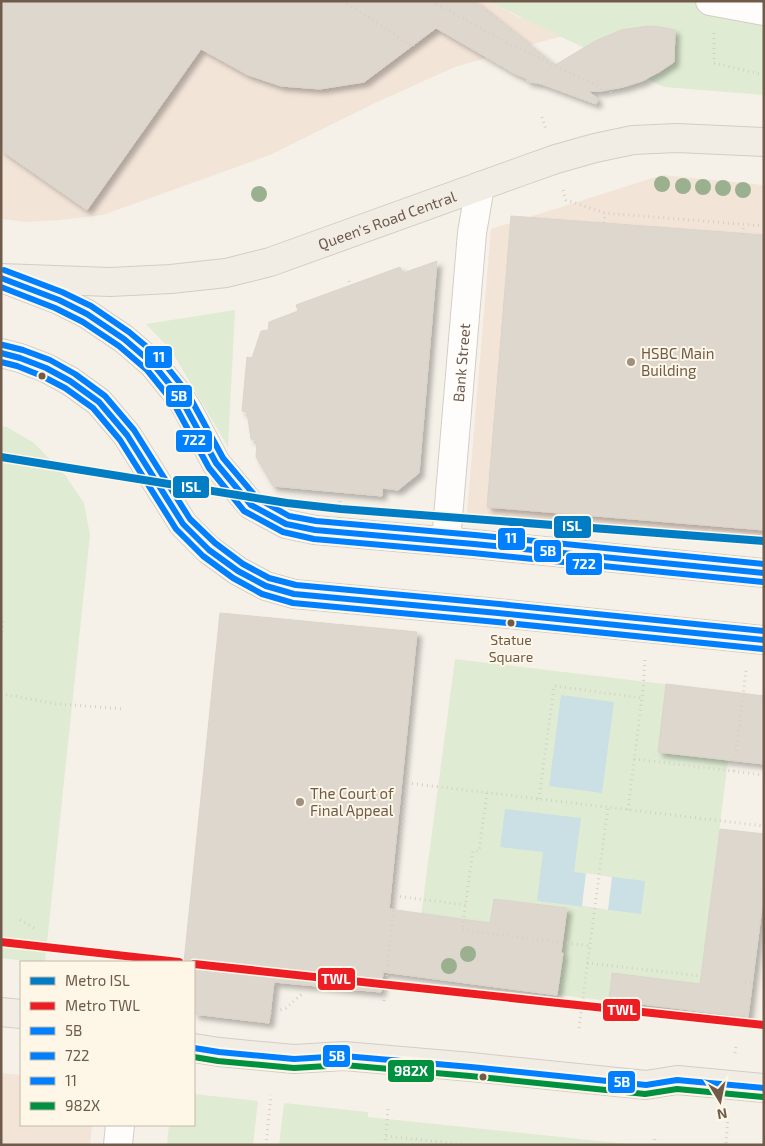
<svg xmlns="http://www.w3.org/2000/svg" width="765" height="1146" viewBox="0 0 765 1146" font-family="'Exo 2',sans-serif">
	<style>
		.commercial { fill: #f3e4d8 }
		.green { fill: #dfecd3 }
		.water { fill: #cae0e4 }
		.pier { fill: #f5f1e8 }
		.building { fill: #ded7ce; stroke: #ddd4ca; filter: url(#shadow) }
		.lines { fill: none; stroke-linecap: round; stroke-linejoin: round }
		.minor-casing { stroke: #d3cec6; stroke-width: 30 }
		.major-casing { stroke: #d3cdc5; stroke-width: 30 }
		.path { stroke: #d6cfc9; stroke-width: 3; stroke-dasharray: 1 4; stroke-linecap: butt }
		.minor { stroke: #fefdfc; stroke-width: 28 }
		.major { stroke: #f1ede4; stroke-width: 28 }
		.bus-1-casing { stroke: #fef7e7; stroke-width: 10 }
		.bus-2-casing { stroke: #fef7e7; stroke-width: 10 }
		.bus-3-casing { stroke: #fef7e7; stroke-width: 10 }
		.bus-4-casing { stroke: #fef7e7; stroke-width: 10 }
		.bus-1 { stroke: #0080ff; stroke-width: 6 }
		.bus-2 { stroke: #0080ff; stroke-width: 6 }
		.bus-3 { stroke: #0080ff; stroke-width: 6 }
		.bus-4 { stroke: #009140; stroke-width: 6 }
		.metro-1-casing { stroke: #fef7e7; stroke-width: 11 }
		.metro-2-casing { stroke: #fef7e7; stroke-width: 11 }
		.metro-1 { stroke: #007dc5; stroke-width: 8 }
		.metro-2 { stroke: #ed1d24; stroke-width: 8 }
		.tree { fill: #9bb08e }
		.poi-dot { fill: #9f9081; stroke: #fef7e7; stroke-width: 2 }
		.bus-dot { fill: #705b4a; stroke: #fef7e7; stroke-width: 2 }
		.labels { text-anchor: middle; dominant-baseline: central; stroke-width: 4; stroke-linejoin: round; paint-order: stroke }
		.bus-label { font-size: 14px; fill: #705b4a; stroke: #fef7e7 }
		.street-label { font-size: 15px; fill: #705b4a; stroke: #fef7e7 }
		.poi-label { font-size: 15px; fill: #705b4a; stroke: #fef7e7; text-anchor: start }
		.line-badge { stroke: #fef7e7; stroke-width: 2 }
		.badge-label { font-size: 14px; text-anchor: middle; font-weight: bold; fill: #fff }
	</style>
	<defs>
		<filter id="shadow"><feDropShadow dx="4.5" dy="4.5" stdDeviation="2.5" flood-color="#0004"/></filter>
	</defs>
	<rect width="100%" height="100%" fill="#f5f1e8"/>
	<path class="commercial" d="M1,1H488L521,18L543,1L593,29L544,41L455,67L373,104L270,155L103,215L60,220L27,222L1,219Z
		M662,175L764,185V537L694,531L467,513L491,229Z
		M1,1073L21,1075V1125H92L90,1145H1Z"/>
	<path class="green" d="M488,1H764V95L664,87Z
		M235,310L228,447L171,350L146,324Z
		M1,426L7,427L34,443L65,475L84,503L90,535L45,962H33L1,958Z
		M455,659L764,696V764L728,760L705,947L756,953L748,1017L583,998L413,976Z
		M194,1094L258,1101L253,1145H167L169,1125H194Z
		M284,1103L368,1112V1117L638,1145H279Z"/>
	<path class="water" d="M561,695L614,702L602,793L549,786Z
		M505,809L581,818L574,872L645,881L641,914L537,901L543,852L500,847Z"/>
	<path class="pier" d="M586,873L612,877L608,910L582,906Z"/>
	<path class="building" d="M1,1H474L555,65L595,41L607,36L621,30L647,26L660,27L675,30L674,62L659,72L642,81L623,87L601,91H588L598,99L596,104L542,84L526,81L529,80L512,72L436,28L364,82L320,89L281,86L248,75L201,49L87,210L1,150Z
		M511,216L764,235V530L487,507Z
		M437,261L419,473L398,490L382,488V496L273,486L256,457L257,440L251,439L247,412L242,411L247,357L252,358L261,331L268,330L269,322L298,311L296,305L400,267L403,273Z
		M220,613L417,632L389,909L490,923L494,899L567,908L561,953H563L557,995L383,972L381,992L274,982L269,1023L194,1014V962H184Z
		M666,684L764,696V764L658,752Z
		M720,829L764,834V891L748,1017L609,1000L612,973L700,984Z"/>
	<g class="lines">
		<g class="minor-casing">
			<g id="minor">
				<path d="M710,1L764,11"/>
				<path d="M7,280L59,300L87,314L124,339L153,364L180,397L188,410L216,463L251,505L286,524L315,530L474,544L764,573"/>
				<path d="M1,353L20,358L46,368L70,381L99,402L127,435L183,524L209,550L238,571L266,586L294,594L498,613L764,640"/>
				<path id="s1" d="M446,541L472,233L480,186"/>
				<path d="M118,1145L120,1125"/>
			</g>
		</g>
		<g class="major-casing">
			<g id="major">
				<path id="s2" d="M1,278L110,282L171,279L226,273L270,262L525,170L556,159L595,148L633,140L677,138L764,142"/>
				<path d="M1,1012L21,1014"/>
				<path d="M194,1048L219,1052L294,1059L344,1056L471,1067L646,1085L677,1080L764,1088"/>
			</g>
		</g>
		<path class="path" d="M343,1L387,29L412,47L423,36
			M432,1L508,43L618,96
			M714,33V63L764,75
			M542,117L546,129
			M563,190L566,200L605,213L764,226
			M604,223L605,213
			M742,234L744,225
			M349,281L350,285
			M340,502V492
			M579,524L580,515
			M710,535V526
			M1,617L3,619L1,639
			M1,694L58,704L125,709
			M634,759L764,775
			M734,771L746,670
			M407,783L764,826
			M487,793L479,851H473L462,930L590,946
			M539,799L554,686L642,698
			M628,810L643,689L645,659
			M395,896L466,905
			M20,920L36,929
			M587,963L701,976
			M745,982L753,983
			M384,1001L422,639
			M271,1013L286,1008L302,994
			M579,1028L608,807
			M735,1053L736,1046
			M386,1136L468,1145
			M726,1143L728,1117
			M266,1145L271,1095
			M385,1145L388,1109
			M654,1145L655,1137"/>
		<use href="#minor" class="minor"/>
		<use href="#major" class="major"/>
		<g class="bus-1-casing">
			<path id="bus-1" d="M1,278L59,300L87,314L124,339L153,364L180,397L216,463L251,505L286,524L315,530L474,544L764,573
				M1,353L20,358L46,368L70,381L99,402L127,435L183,524L209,550L238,571L266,586L294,594L498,613L764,640
				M194,1048L219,1052L294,1059L344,1056L471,1067L646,1085L677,1080L764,1088"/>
		</g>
		<g class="bus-2-casing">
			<path id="bus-2" d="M1,287L55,308L83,322L119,346L147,370L173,402L209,468L244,511L283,532L314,539L473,553L763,582
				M1,362L17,366L42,376L65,388L93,408L120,440L176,529L203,556L233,578L262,594L293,603L497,622L763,649"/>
		</g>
		<g class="bus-3-casing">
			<path id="bus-3" d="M4,270L62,292L91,306L129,332L159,357L187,392L223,458L257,498L289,516L316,521L475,535L764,564
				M3,345L23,350L50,360L75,374L105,396L134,430L190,519L215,543L243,564L269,578L296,585L499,604L764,631"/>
		</g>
		<g class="bus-4-casing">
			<path id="bus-4" d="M194,1057L218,1061L294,1068L344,1065L470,1076L645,1094L677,1089L763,1097"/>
		</g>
		<use href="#bus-1" class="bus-1"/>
		<use href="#bus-2" class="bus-2"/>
		<use href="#bus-3" class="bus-3"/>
		<use href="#bus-4" class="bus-4"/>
		<g class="metro-1-casing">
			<path id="metro-1" d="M1,457L287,503L341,509L764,541"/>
		</g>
		<g class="metro-2-casing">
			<path id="metro-2" d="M1,942L179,962
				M194,964L764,1025"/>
		</g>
		<use href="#metro-1" class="metro-1"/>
		<use href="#metro-2" class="metro-2"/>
	</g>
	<g class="tree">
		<circle cx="662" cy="184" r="8"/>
		<circle cx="683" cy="186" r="8"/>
		<circle cx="703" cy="187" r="8"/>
		<circle cx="723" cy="188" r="8"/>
		<circle cx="743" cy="190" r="8"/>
		<circle cx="259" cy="194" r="8"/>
		<circle cx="468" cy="954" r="8"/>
		<circle cx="449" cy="966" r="8"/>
	</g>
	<g class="poi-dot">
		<circle cx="631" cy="362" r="5"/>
		<circle cx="300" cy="802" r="5"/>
	</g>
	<g class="bus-dot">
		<circle cx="42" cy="376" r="4.5"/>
		<circle cx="511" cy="623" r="4.5"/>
		<circle cx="483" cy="1077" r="4.5"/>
	</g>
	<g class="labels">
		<g class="bus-label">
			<text x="511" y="639">Statue<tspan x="511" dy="17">Square</tspan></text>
		</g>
		<g class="street-label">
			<text stroke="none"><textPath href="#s2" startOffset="395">Queen's Road Central</textPath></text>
			<text stroke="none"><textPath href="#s1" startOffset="179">Bank Street</textPath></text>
		</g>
		<g class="poi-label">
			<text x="641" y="353">HSBC Main<tspan x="641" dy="17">Building</tspan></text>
			<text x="310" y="793">The Court of<tspan x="310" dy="17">Final Appeal</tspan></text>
		</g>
	</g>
	<g class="line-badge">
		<rect x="144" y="345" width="29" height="24" rx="5" fill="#0080ff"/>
		<rect x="165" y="384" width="28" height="24" rx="5" fill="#0080ff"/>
		<rect x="175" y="429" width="38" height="24" rx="5" fill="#0080ff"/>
		<rect x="172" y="475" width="38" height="24" rx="5" fill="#007dc5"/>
		<rect x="553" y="515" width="39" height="24" rx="5" fill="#007dc5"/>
		<rect x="497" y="527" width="29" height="24" rx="5" fill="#0080ff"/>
		<rect x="533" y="539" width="29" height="24" rx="5" fill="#0080ff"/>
		<rect x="565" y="552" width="38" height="24" rx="5" fill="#0080ff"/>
		<rect x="317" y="967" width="39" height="24" rx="5" fill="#ed1d24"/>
		<rect x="602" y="998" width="39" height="24" rx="5" fill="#ed1d24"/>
		<rect x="322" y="1044" width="29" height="24" rx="5" fill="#0080ff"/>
		<rect x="387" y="1059" width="48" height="24" rx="5" fill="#009140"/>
		<rect x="607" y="1070" width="29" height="24" rx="5" fill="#0080ff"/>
	</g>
	<g class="badge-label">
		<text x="159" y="362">11</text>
		<text x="179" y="401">5B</text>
		<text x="194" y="445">722</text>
		<text x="191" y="492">ISL</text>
		<text x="572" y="531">ISL</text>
		<text x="511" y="543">11</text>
		<text x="548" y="556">5B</text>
		<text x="584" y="569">722</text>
		<text x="336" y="984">TWL</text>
		<text x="622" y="1015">TWL</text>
		<text x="337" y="1061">5B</text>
		<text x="411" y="1076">982X</text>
		<text x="622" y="1087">5B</text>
	</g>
	<rect width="765" height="1146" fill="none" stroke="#705b4a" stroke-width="5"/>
	<rect x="20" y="961" width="175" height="165" fill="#fef7e7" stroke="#c5b9a8"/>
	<rect x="30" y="977" width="25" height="8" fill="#007dc5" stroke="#c5b9a8"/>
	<text x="65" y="986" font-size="15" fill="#705b4a">Metro ISL</text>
	<rect x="30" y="1002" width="25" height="8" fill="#ed1d24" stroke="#c5b9a8"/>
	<text x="65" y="1011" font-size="15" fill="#705b4a">Metro TWL</text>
	<rect x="30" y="1027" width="25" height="8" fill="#0080ff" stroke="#c5b9a8"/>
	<text x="65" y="1036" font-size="15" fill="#705b4a">5B</text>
	<rect x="30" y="1052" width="25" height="8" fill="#0080ff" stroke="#c5b9a8"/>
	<text x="65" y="1061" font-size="15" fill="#705b4a">722</text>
	<rect x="30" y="1077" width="25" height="8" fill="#0080ff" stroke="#c5b9a8"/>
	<text x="65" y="1086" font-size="15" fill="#705b4a">11</text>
	<rect x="30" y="1102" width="25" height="8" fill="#009140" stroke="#c5b9a8"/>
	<text x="65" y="1111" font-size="15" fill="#705b4a">982X</text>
	<g transform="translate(720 1101) rotate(170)" stroke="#fef7e7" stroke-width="4" paint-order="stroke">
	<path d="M0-4L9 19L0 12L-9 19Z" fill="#705b4a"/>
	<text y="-8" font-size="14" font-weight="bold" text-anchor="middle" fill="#705b4a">N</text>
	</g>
</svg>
